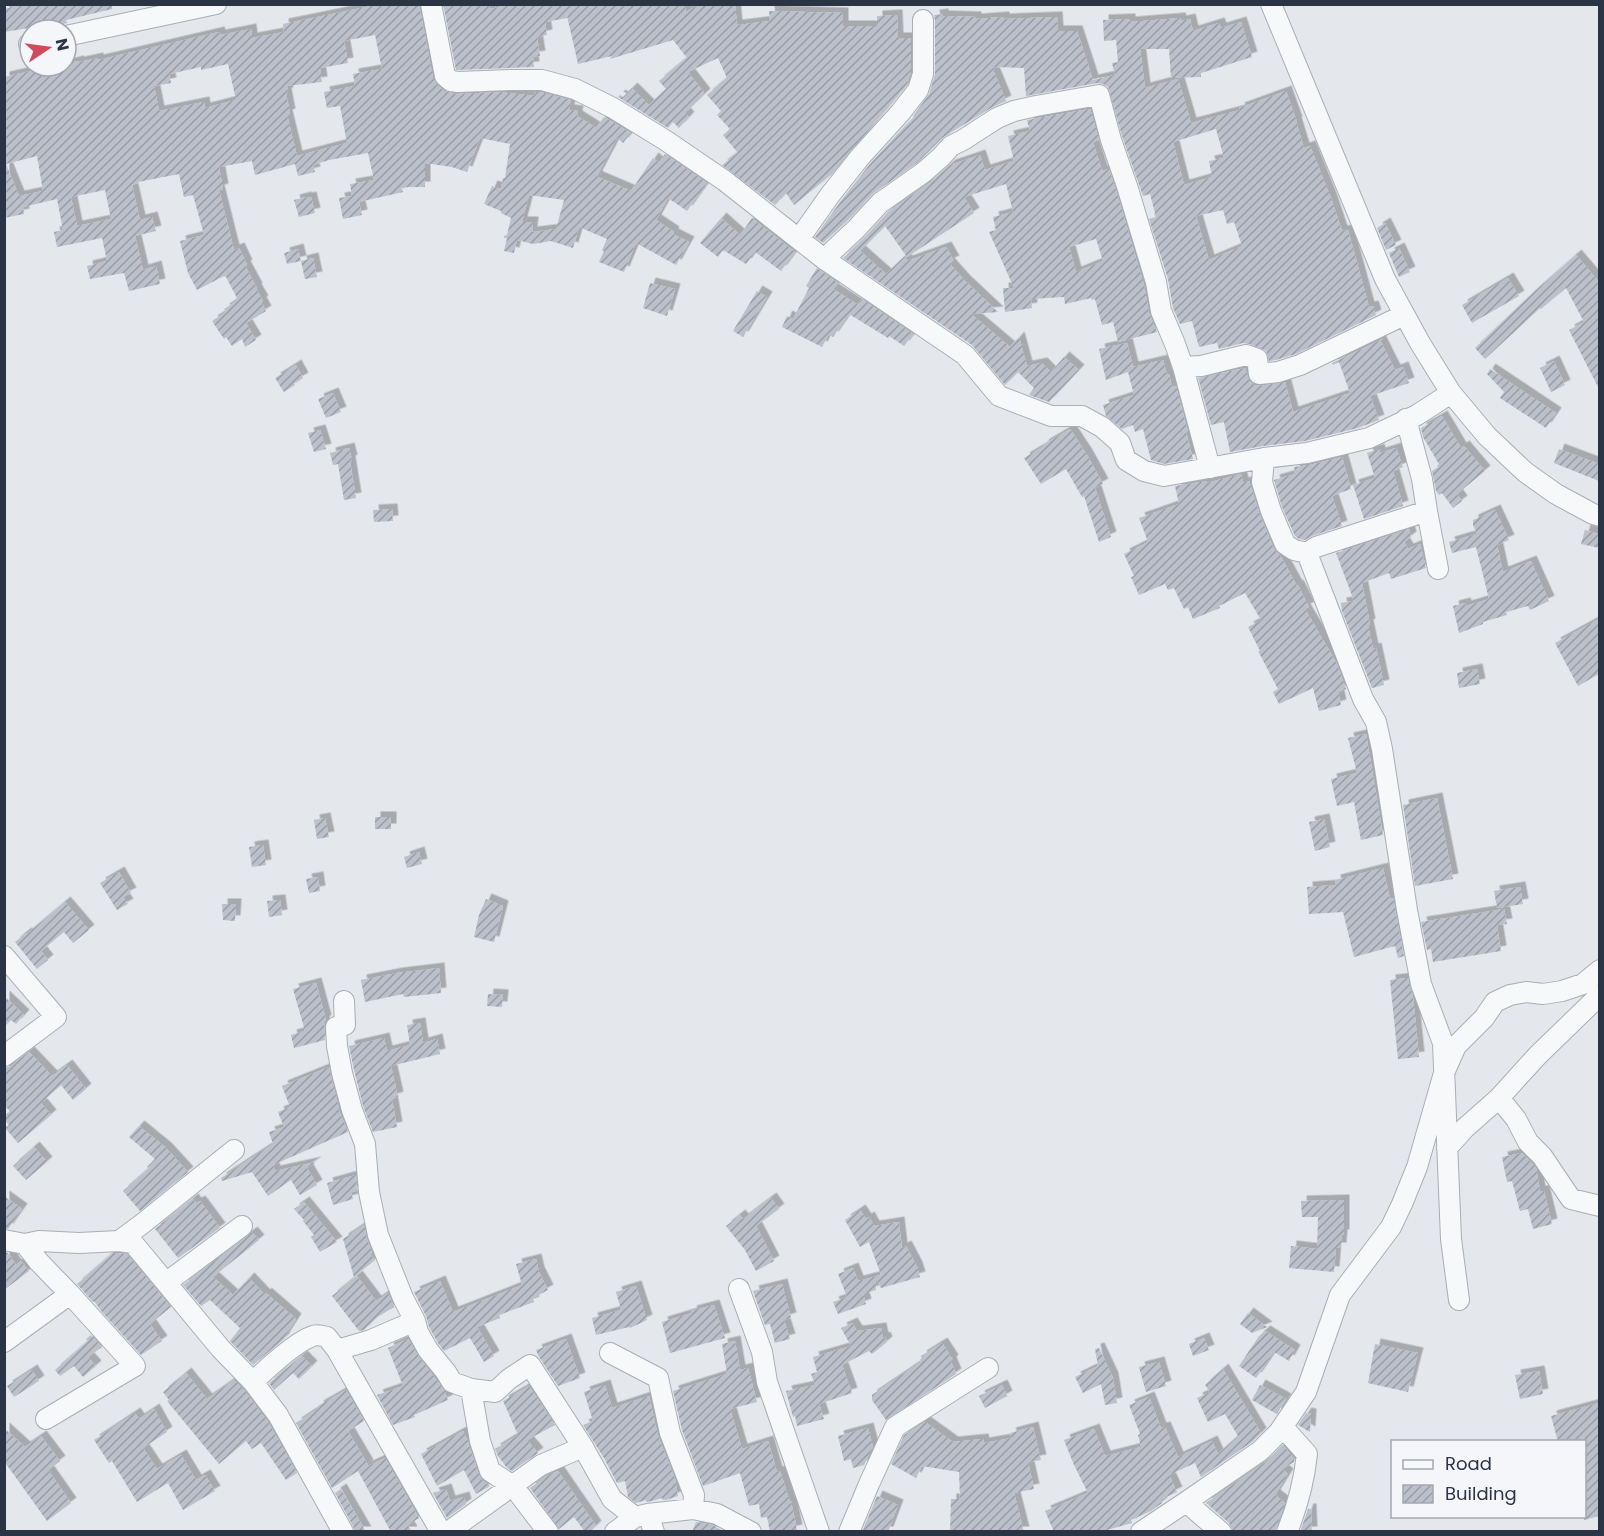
<svg xmlns="http://www.w3.org/2000/svg" width="1604" height="1536" viewBox="0 0 1604 1536" font-family="Poppins,sans-serif">
	<style>
		.building { fill: url(#building-hatch); fill-rule: evenodd; filter: url(#shadow) }
		.lines { fill: none; stroke-linecap: round; stroke-linejoin: round }
		.minor-casing { stroke: #a9aeb7; stroke-width: 22 }
		.minor { stroke: #f7f8fa; stroke-width: 20 }
	</style>
	<defs>
		<pattern id="building-hatch" width="6" height="6" patternUnits="userSpaceOnUse" patternTransform="scale(1.5)"><rect width="6" height="6" fill="#bbc0ca"/><path d="M-1 1l2-2M0 6l6-6M5 7l2-2" fill="none" stroke="#989da6"/></pattern>
		<filter id="shadow"><feDropShadow dx="5.5" dy="-5.5" stdDeviation="0" flood-color="#0004"/></filter>
	</defs>
	<rect width="100%" height="100%" fill="#e4e7ec"/>
	<path class="building" d="M25,4H112V9L66,20L67,23L41,29V26L4,32V9Z
		M381,4H419L433,78L437,85L444,91L457,94L499,92L534,96L535,92H540L571,100L569,110L578,111L577,116L596,128L604,117L631,133L623,143L617,138L597,176L598,177L631,191L653,158L659,163L665,154L707,183L687,211L668,198L656,220L674,232L673,234L689,242L676,265L636,243L624,272L599,262L604,251L602,250L607,239L579,227L573,248L551,241L533,244L517,240L514,253L504,251L507,238H504V236L507,235L511,218L501,213V211L484,204L492,186L501,189L503,178H505L510,144L480,138L467,172L452,167L425,163V187H401L403,192L359,202L362,215L343,219L339,198L352,196L350,184L374,180L368,153L329,160L313,165L315,172L298,176L295,164L255,175L252,161L219,167L223,189L219,190L234,250L239,248L247,265L245,266L257,288L256,289L263,301L261,302L266,311L246,323L256,340L245,347L242,339L232,346L226,337L224,339L212,321L226,312L224,309L238,300L226,277L224,276L197,290L188,273L180,241L204,235L193,195L184,197L179,174L138,182V183L132,185L140,220L152,217L156,231L135,236L143,270L156,266L160,284L129,291L124,273L90,279L87,266L107,261L102,238L57,247L54,232L63,230L57,199L23,207L24,214L4,218V77L49,67L66,66V64L78,61L79,62L98,58V60L219,32L220,35L251,29L252,38L284,32L283,24ZM375,35L382,69L353,74L355,86L324,92L327,108L340,106L347,143L297,156L287,115L290,114L286,93H288L287,86L322,82L320,68L348,63L344,41ZM228,64L236,100L205,108L204,102L159,111L154,86L171,83L169,74L201,67V70ZM37,156L43,191L19,196L6,164ZM105,190L111,219L77,226L71,197ZM529,195L564,200L556,229L532,232L533,222H522Z
		M443,4H489L490,9L512,4L564,5L565,7L576,4H684L686,12L700,4H735L737,25L770,21L769,11L843,13V26H877V16L897,15L898,38H911V72L907,84L832,174L794,205L786,193L775,205L722,165L738,153L723,135L730,129L717,115L721,111L707,95L727,78L718,58L688,72L705,94L685,113L689,117L679,128L673,122L668,128L618,97L620,95L623,97L632,88L649,105L666,89L659,81L687,58L673,40L610,59L612,56L578,64L565,7L567,18L545,22L547,35L537,37L540,56L533,57L534,67L456,70Z
		M943,14V16L976,17V19L1004,17V19L1057,17L1058,31H1077L1093,80L1115,75L1112,63L1118,62L1116,40L1104,41L1103,20L1130,19V22L1180,18L1181,21L1190,19L1193,31L1219,23L1221,28L1241,22L1252,57L1201,73V77L1171,78L1169,49H1140L1145,88L1178,79L1191,123L1240,110L1239,108L1286,91L1297,122H1296L1304,148L1310,146L1331,198L1342,231L1348,230L1369,307L1373,306L1376,315L1296,354L1276,360L1269,361L1266,351L1249,344L1243,343L1219,349L1217,343L1199,347L1192,321L1180,324L1173,308L1168,279L1149,219L1156,217L1150,194L1143,196L1122,136L1108,87L1103,84L1097,83L1026,96L1024,68L992,67L1006,101L991,108L942,138L917,163L871,195L847,221L823,243L815,237L840,202L869,165L906,125L914,118L913,116L929,94L935,74V20L934,15ZM1216,129L1224,158L1209,161L1212,177L1184,185L1173,142ZM1223,210L1227,224L1234,222L1242,246L1209,260L1196,216Z
		M1090,109L1099,140L1093,142L1102,171L1109,169L1116,190L1144,285L1149,313L1157,332L1118,342L1113,322L1102,325L1095,299L1092,300L1091,298L1065,304L1064,297L1031,299L1032,308L1005,312L1003,288H1014L989,232L996,230L993,217L1013,212L1006,184L964,197L974,213L907,257L885,226L860,251L886,274L905,256L907,261L946,247L954,261L949,263L964,280L998,312L971,314L1010,347L1019,337L1027,366L1042,363L1051,372L1064,357L1079,370L1049,402L1029,395L1034,388L1018,372L1005,385L972,345L843,258L864,238L888,212L931,182L950,165L980,155L985,170L1014,161L1008,136L1030,131L1027,120ZM1096,239L1103,261L1076,272L1069,247Z
		M306,197V198L311,197L315,213L299,217L294,200Z
		M721,218L740,235L752,218L795,252L781,271L755,252L746,264L723,250L718,257L700,243Z
		M1385,223L1396,245L1386,250L1377,228Z
		M1399,248L1410,272L1399,277L1389,253Z
		M298,249L301,261L287,264L284,253Z
		M1576,255L1599,282V389L1569,330L1584,322L1566,288L1541,309L1540,308L1485,359L1475,348L1534,292Z
		M313,258L317,277L305,279L301,261Z
		M817,268L838,283L833,289L858,305L862,299L913,334L904,346L889,336L888,338L849,314L833,337L829,334L822,347L782,327L787,316L793,319L809,288L806,286Z
		M1508,278L1519,296L1472,323L1462,305Z
		M650,283L675,289L667,316L643,308Z
		M757,291L767,297L743,337L733,331Z
		M1383,339L1380,340L1395,370L1403,367L1409,383L1370,396L1379,420L1358,428L1305,441L1263,446L1230,452L1224,422L1211,425L1198,378L1245,368L1249,381L1255,385L1260,386L1285,382L1293,412L1350,393L1339,362L1333,365L1332,363Z
		M1127,343L1133,367L1163,360L1167,375L1169,374L1172,387L1176,386L1188,432H1186L1193,459L1164,464L1151,460L1143,429L1135,432L1133,425L1122,429L1106,416L1103,405L1134,395L1128,372L1106,380L1099,349Z
		M1554,361L1565,385L1551,392L1540,368Z
		M296,365L303,378L294,383L295,385L284,392L275,378Z
		M1490,369L1556,413L1546,428L1500,398L1504,392L1487,374Z
		M333,393L341,412L326,418L318,399Z
		M1442,416L1461,448L1464,446L1485,471L1457,494L1462,501L1453,508L1442,493L1439,495L1436,491L1432,471L1440,466L1423,437L1421,428Z
		M1070,429L1087,455L1103,484L1095,488L1111,537L1099,542L1084,496L1082,497L1066,469L1041,484L1024,458L1044,446L1043,445Z
		M320,430L326,449L314,452L308,433Z
		M349,448L352,460L350,461L356,498L344,500L338,464L333,465L330,453Z
		M1396,448L1403,467L1393,471L1403,506L1364,519L1353,485L1375,478L1367,453L1379,449L1380,453Z
		M1559,449L1599,464V481L1554,463Z
		M1342,457L1351,489L1332,496L1342,526L1312,536L1305,540L1299,539L1295,536L1282,507L1274,480L1295,474L1294,467L1310,465Z
		M1241,474L1243,483L1249,481L1260,515L1274,549L1280,555L1297,586L1298,585L1309,607L1305,609L1337,664L1346,689L1338,692L1341,705L1319,711L1313,688L1279,704L1273,692L1278,689L1258,651H1260L1248,627L1261,620L1245,593L1219,606L1220,608L1193,619L1188,607L1184,609L1174,588L1168,590L1165,584L1139,595L1131,577L1134,576L1124,554L1148,542L1139,518L1179,504L1175,486L1207,481V483Z
		M392,509L393,521L374,522L373,510Z
		M1495,510L1509,540L1497,545L1503,572L1531,561L1549,601L1530,610L1528,606L1506,612L1507,615L1483,622V624L1459,633L1453,606L1465,603L1466,606L1489,599L1476,547L1452,553L1449,542L1477,534L1473,525V520Z
		M1409,529L1411,537L1404,542L1408,549L1420,544L1426,568L1391,579L1389,573L1362,583L1370,624L1368,625L1373,649L1376,648L1384,685L1372,688L1342,611L1341,603L1354,601L1336,553Z
		M1585,530L1599,534V548L1581,544Z
		M1599,619V674L1578,686L1555,643Z
		M1477,669L1480,684L1459,688L1457,673Z
		M1366,734L1383,835L1361,840L1354,802L1337,806L1331,779L1357,773L1348,738Z
		M1437,798L1453,879L1415,886L1403,805Z
		M375,817H391V829H375Z
		M325,818L329,837L317,839L314,820Z
		M1324,819L1330,847L1315,851L1309,822Z
		M263,845L266,865L252,867L249,847Z
		M419,852L422,864L407,868L404,857Z
		M1383,868L1390,899L1393,898L1404,956L1398,958L1395,946L1354,957L1343,912L1309,914L1307,887L1336,885L1335,880Z
		M119,872L131,893L123,897L128,904L117,910L100,883Z
		M318,877L320,891L309,893L306,879Z
		M1520,887L1523,904L1497,908L1494,891Z
		M486,899L503,906L494,942L474,937L479,915Z
		M280,900L282,915L269,917L267,901Z
		M65,902L89,930L73,943L64,932L41,951L48,960L37,969L15,942L26,933L27,934Z
		M222,904H236L235,921L223,920Z
		M1504,909L1507,924L1497,925L1501,951L1433,962L1431,949L1427,950L1421,922Z
		M439,968L441,993L404,997L403,994L365,1002L361,980L397,973Z
		M1408,978L1413,997L1419,1057L1398,1059L1390,980Z
		M316,983L326,1020L324,1022L325,1040L294,1048L291,1035L305,1031L293,989Z
		M488,994L503,995L502,1007L487,1006Z
		M4,996L24,1015L16,1024L11,1020L4,1027Z
		M420,1023L423,1043L437,1039L440,1054L391,1066L398,1097L392,1099L397,1127L373,1132L363,1106L354,1070L349,1046L384,1038L387,1051L410,1045L407,1025Z
		M29,1052L52,1076L67,1065L86,1089L73,1100L61,1085L41,1103L51,1115L18,1143L5,1128L9,1125L4,1119V1116L10,1111L4,1105V1068L11,1066Z
		M329,1067L340,1113L348,1132L273,1165L275,1171L316,1162L307,1168L317,1185L300,1195L291,1180L268,1196L252,1172L222,1181L221,1178L273,1144L269,1132L284,1127L278,1112L290,1107L282,1086Z
		M139,1126L166,1148L188,1172L140,1211L123,1191L149,1168L147,1167L155,1159L129,1137Z
		M34,1147L47,1162L26,1180L13,1166Z
		M1522,1153L1536,1168L1540,1191H1544L1552,1224L1533,1229L1528,1209L1520,1211L1512,1181L1507,1182L1502,1157Z
		M356,1175L357,1191L351,1192L353,1199L333,1205L327,1183Z
		M4,1196L22,1209L8,1229L4,1228Z
		M771,1198L779,1209L756,1226L774,1261L756,1271L745,1250L726,1226L740,1215L743,1219Z
		M193,1199L196,1203L200,1201L220,1228L178,1258L155,1229Z
		M1344,1200V1235H1342L1341,1248H1336L1334,1272L1289,1268L1291,1246L1317,1249L1318,1217H1302L1301,1201Z
		M304,1202L337,1242L320,1252L311,1237L314,1235L303,1221L304,1220L294,1209Z
		M860,1210L866,1219L869,1217L874,1226L899,1222L902,1248L906,1246L917,1267L920,1277L881,1288L875,1277L876,1290L863,1294L866,1304L838,1314L833,1302L847,1297L838,1274L853,1268L858,1281L881,1275L869,1242L860,1247L845,1220Z
		M364,1225L367,1239L372,1253L370,1254L375,1260L354,1277L343,1239Z
		M252,1232L259,1240L213,1277L233,1295L249,1278L265,1295L266,1293L296,1319L284,1338V1339L253,1365L230,1341L240,1328L210,1300L201,1306L183,1285Z
		M4,1252L8,1253L16,1265L21,1261L29,1271L4,1290Z
		M113,1253L127,1254L171,1307L150,1324L162,1341L141,1355L102,1312L94,1301L93,1302L77,1284Z
		M536,1259L539,1272L548,1290L533,1298L534,1302L499,1315L500,1318L477,1327L494,1356L484,1362L470,1338L444,1351L438,1343L429,1327L426,1316L414,1292L440,1281L453,1312L522,1285L516,1264Z
		M357,1276L376,1301L388,1293L394,1307L376,1318L364,1330L359,1331L332,1296Z
		M782,1284L791,1318L784,1320L790,1339L775,1343L770,1324L765,1325L753,1291Z
		M636,1286L647,1320L630,1328L629,1327L596,1335L592,1318L621,1310L616,1292Z
		M714,1305L725,1338L670,1353L662,1322L692,1313L691,1311Z
		M1248,1313L1267,1327L1252,1333L1240,1324Z
		M852,1323L857,1331L881,1328L883,1338L885,1337L887,1342L872,1354L869,1351L842,1365L852,1393L819,1404L824,1419L797,1426L795,1416L793,1417L786,1391L815,1385L811,1374L817,1372L813,1357L851,1346L841,1328Z
		M1265,1331L1295,1350L1289,1361L1274,1352L1256,1378L1239,1366L1259,1336Z
		M91,1335L102,1347L88,1357L96,1366L83,1377L74,1366L60,1376L55,1370L88,1341L86,1339Z
		M1204,1338L1209,1350L1193,1356L1189,1344Z
		M408,1339L419,1357L444,1390L448,1400L414,1415L415,1417L393,1425L377,1395L403,1386L388,1348Z
		M566,1339L580,1378L558,1386L539,1357L536,1350Z
		M735,1341L740,1370L748,1368L757,1402L730,1409L742,1449L768,1441L777,1472L780,1471L790,1502L791,1501L797,1530L787,1532H770L767,1517L761,1518L759,1504L749,1506L740,1473L703,1486L682,1430L673,1391L727,1374L722,1344Z
		M942,1343L953,1360L951,1362L956,1374L886,1420L872,1400V1395L921,1362L920,1359L922,1358L921,1356Z
		M1375,1344L1418,1353L1408,1392L1368,1383Z
		M1099,1348L1113,1378L1117,1403L1105,1405L1101,1384L1083,1393L1075,1377L1098,1366L1095,1349Z
		M302,1356L312,1366L299,1379L293,1373L274,1390L269,1383Z
		M1159,1362L1166,1386L1146,1392L1139,1367Z
		M1223,1369L1261,1433L1252,1442L1201,1477L1195,1463L1169,1475L1177,1492L1160,1500L1162,1503L1151,1511L1131,1520L1132,1523L1100,1532H1054L1045,1511L1088,1493L1074,1465L1064,1440L1094,1429L1105,1456L1141,1447L1138,1435L1140,1434L1129,1405L1149,1397L1161,1428L1165,1427L1178,1457L1212,1441L1218,1454L1238,1436L1225,1414L1208,1422L1197,1398L1210,1392L1205,1385Z
		M32,1370L39,1381L14,1397L7,1386Z
		M1539,1371L1543,1394L1520,1399L1515,1375Z
		M186,1373L207,1399L234,1380L244,1390L268,1422L297,1473L286,1480L261,1443L252,1449L246,1441L219,1464L167,1401L169,1400L163,1392Z
		M605,1385L612,1408L649,1396L658,1436L675,1479L678,1496L666,1500H663L662,1498L652,1501L646,1502V1500L636,1503L628,1497L625,1481L617,1483L604,1458L583,1425L593,1421L584,1392Z
		M1002,1385L1007,1396L985,1408L979,1396Z
		M1260,1385L1286,1399L1277,1414L1252,1400Z
		M529,1386L555,1425L527,1440L538,1453L512,1471L507,1468L498,1456L495,1449L518,1435L503,1401Z
		M346,1390L364,1421L348,1431L368,1465L363,1468L385,1458L419,1518L408,1525L412,1532H391L358,1471L332,1488L296,1423L319,1408L318,1406Z
		M1599,1403V1516L1584,1520V1442H1558L1551,1416Z
		M154,1409L167,1432L143,1448L157,1469L181,1455L196,1480L205,1475L215,1491L183,1510L168,1483L137,1502L112,1461L109,1463L94,1440L135,1413L139,1419Z
		M1306,1413L1311,1414L1310,1432L1298,1425Z
		M925,1422L953,1442L983,1439L984,1443L1012,1438L1010,1433L1033,1427L1041,1460L1028,1462L1034,1489L1014,1493L1024,1532H950L951,1499H960L959,1472L922,1466L916,1478L891,1464L904,1435Z
		M4,1428L25,1447L41,1436L60,1461L48,1470L71,1503L47,1521L4,1461Z
		M868,1428L873,1447L864,1465L853,1468L851,1459L844,1461L838,1436Z
		M463,1431L467,1439L479,1475L483,1481L490,1486L476,1494L464,1470L437,1486L421,1454Z
		M1283,1445L1294,1459V1462L1282,1469L1288,1474L1275,1495L1285,1503L1275,1532H1233L1229,1523L1206,1503L1267,1461Z
		M558,1471L596,1526L590,1532H585L574,1517L559,1529L530,1488L547,1476Z
		M341,1489L366,1532H355L353,1526L335,1493Z
		M446,1489L450,1501L464,1497L466,1504L447,1518L433,1493Z
		M877,1496L898,1505L888,1532H862Z
		M1308,1509H1311L1312,1532H1300Z
		M696,1522L713,1525L724,1532H692Z"/>
	<g class="lines">
		<g class="minor-casing">
			<path id="minor" d="M431,4L445,76L451,81L458,82L511,80H542L575,89L613,108L665,140L725,181L824,259L965,355L999,396L1051,416H1082L1102,427L1120,443L1126,460L1144,471L1164,476L1264,458L1307,453L1369,438L1417,415L1451,393
				M1271,4L1385,279L1420,343L1451,393L1487,436L1525,472L1556,494L1593,514L1600,516
				M66,36L216,4
				M29,44L30,43
				M799,239L830,195L860,157L900,113L918,90L923,74V20
				M824,259L856,229L880,203L924,172L941,157L951,146L963,140L997,118L1014,111L1036,106L1099,95L1111,140L1127,186L1156,282L1161,311L1175,344L1183,367L1210,468
				M1183,367L1201,366L1246,355L1257,359L1259,374L1278,372L1300,365L1404,315
				M1406,419L1422,479L1427,511L1438,569
				M1264,458L1262,482L1271,511L1285,544L1294,550L1307,553L1316,547L1427,511
				M1307,553L1363,699L1376,722L1382,749L1407,910L1421,984L1443,1043L1451,1239L1459,1300
				M4,956L56,1017L4,1056
				M344,1001L345,1025L336,1027L337,1046L342,1073L352,1110L365,1144L369,1192L378,1235L403,1298L415,1321L418,1332L428,1350L446,1372L452,1382L471,1389L495,1392L509,1379L530,1365L583,1447L612,1499L635,1517
				M1499,1098L1516,1119L1528,1142L1542,1156L1571,1199L1600,1206
				M1447,1148L1465,1128L1499,1098L1538,1055L1600,995
				M4,1240L25,1244L39,1241L79,1243L119,1241L133,1243L221,1349L253,1382L278,1415L343,1532
				M119,1241L142,1224L234,1150
				M25,1244L39,1262L70,1294L135,1366L46,1419
				M167,1282L242,1226
				M739,1289L762,1352L767,1382L819,1532
				M4,1342L70,1294
				M337,1350L441,1532
				M610,1353L658,1378L670,1433L694,1495L693,1509
				M253,1382C266,1369 297,1341 313,1336C318,1334 323,1336 327,1337L337,1350L371,1340L415,1321
				M471,1389L480,1441L490,1471L513,1486L548,1532
				M1283,1427L1307,1454C1304,1483 1298,1505 1287,1532
				M1186,1502L1221,1532
				M648,1514L654,1532
				M448,1532L541,1465L583,1447
				M615,1532L635,1517L648,1514L693,1509L717,1514L751,1532
				M849,1532L869,1484L895,1427L988,1368
				M1141,1532L1186,1502L1260,1451L1279,1432L1306,1392L1340,1295L1391,1227L1402,1204L1417,1167L1444,1073L1456,1046L1484,1018L1495,1002L1510,995L1526,992L1543,994L1562,991L1583,984L1600,970"/>
		</g>
		<use href="#minor" class="minor"/>
	</g>
	<rect width="1604" height="1536" fill="none" stroke="#2b3445" stroke-width="12"/>
	<rect x="1391" y="1440" width="195" height="78" fill="#f4f6f9" stroke="#a4a8b1" stroke-width="1.5"/>
	<rect x="1403" y="1460" width="30" height="9" fill="#f7f8fa" stroke="#a4a8b1" stroke-width="1.5"/>
	<text x="1445" y="1470" font-size="18" fill="#2b3445">Road</text>
	<rect x="1403" y="1485" width="30" height="18" fill="url(#building-hatch)" stroke="#a4a8b1" stroke-width="1.5"/>
	<text x="1445" y="1500" font-size="18" fill="#2b3445">Building</text>
	<g transform="translate(48 48) rotate(77)"><circle r="28" fill="#f4f6f9" stroke="#a4a8b1" stroke-width="1.5"/>
	<path d="M0-4.5L10 22L0 15L-10 22Z" fill="#d1495b"/>
	<text y="-9" font-size="16" font-weight="bold" text-anchor="middle" fill="#2b3445">N</text>
	</g>
</svg>
